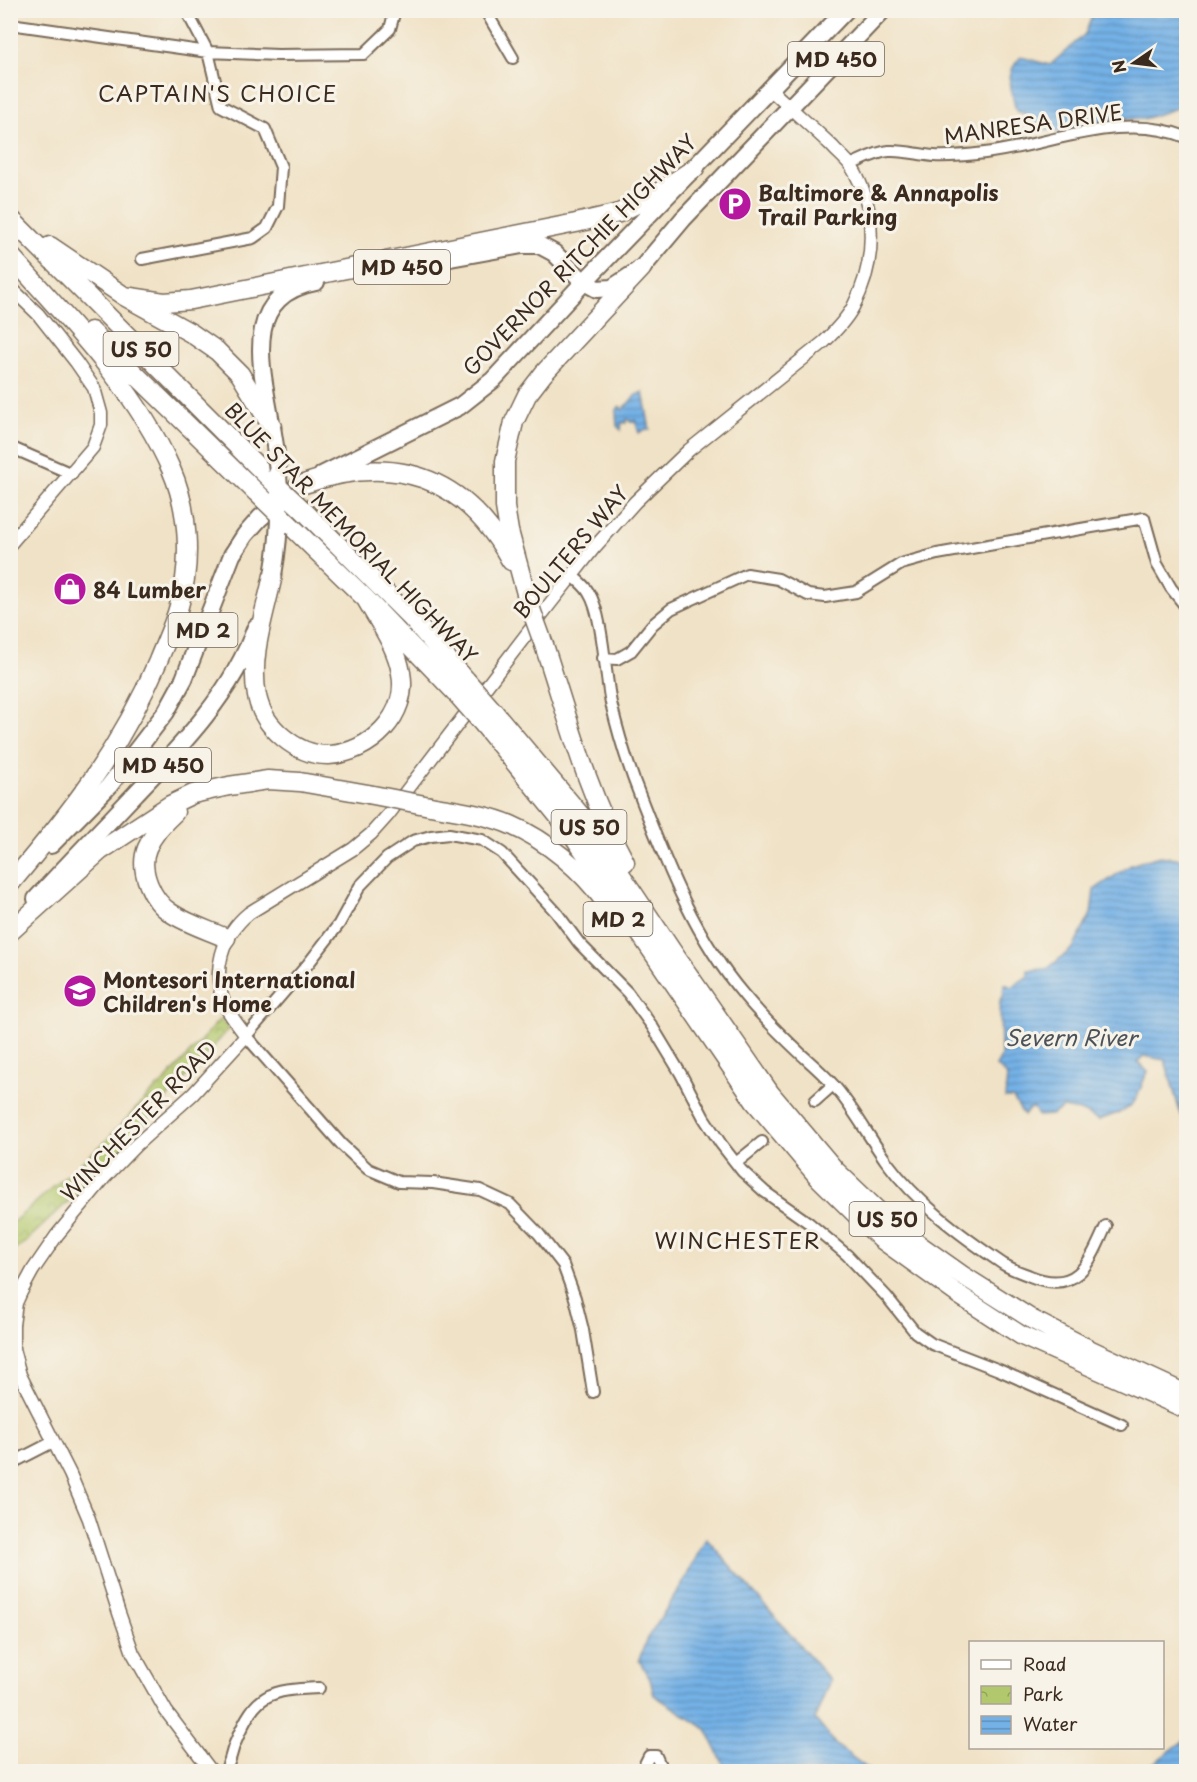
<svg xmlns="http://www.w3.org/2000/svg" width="1197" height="1782" viewBox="0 0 1197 1782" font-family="'Playpen Sans',sans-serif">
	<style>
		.park { fill: url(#park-crowns); stroke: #767945; stroke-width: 1.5 }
		.water { fill: url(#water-rules); stroke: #586e82; stroke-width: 1.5 }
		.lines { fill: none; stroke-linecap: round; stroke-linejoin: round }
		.minor-casing { stroke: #7a6a59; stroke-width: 14 }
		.tertiary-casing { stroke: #7a6a59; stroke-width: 15 }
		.primary-casing { stroke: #7a6a59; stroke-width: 20 }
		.trunk-casing { stroke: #7a6a59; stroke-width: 20 }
		.motorway-casing { stroke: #7a6a59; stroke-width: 21 }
		.minor { stroke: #fff; stroke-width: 10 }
		.tertiary { stroke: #fff; stroke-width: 12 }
		.primary { stroke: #fff; stroke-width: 16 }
		.trunk { stroke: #fff; stroke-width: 16 }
		.motorway { stroke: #fff; stroke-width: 18 }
		.trunk-bridge-casing { stroke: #7a6a59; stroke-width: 20; stroke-linecap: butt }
		.motorway-bridge-casing { stroke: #7a6a59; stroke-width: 21; stroke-linecap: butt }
		.trunk-bridge { stroke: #fff; stroke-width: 16 }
		.motorway-bridge { stroke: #fff; stroke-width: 18 }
		.labels { text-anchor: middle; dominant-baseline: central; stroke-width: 6; stroke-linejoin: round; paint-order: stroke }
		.shield { fill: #f7f3e8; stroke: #73665b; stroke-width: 1.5 }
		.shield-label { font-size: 20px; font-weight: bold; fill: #3b2a1e }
		.street-label { font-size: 21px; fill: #3b2a1e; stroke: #f7f3e8 }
		.poi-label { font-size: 21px; font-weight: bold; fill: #3b2a1e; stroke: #f7f3e8; text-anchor: start }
		.neighbourhood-label { font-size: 22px; letter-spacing: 1.5px; fill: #3b2a1e; stroke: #f7f3e8 }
		.water-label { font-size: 22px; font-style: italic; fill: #4c525a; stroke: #f7f3e8 }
	</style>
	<defs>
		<pattern id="park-crowns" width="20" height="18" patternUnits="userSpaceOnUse" patternTransform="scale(1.5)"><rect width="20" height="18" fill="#b2c86c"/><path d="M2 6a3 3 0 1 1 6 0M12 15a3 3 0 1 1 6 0" fill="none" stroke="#92a358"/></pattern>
		<pattern id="water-rules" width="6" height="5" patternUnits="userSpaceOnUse" patternTransform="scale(1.5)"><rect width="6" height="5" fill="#74b1e6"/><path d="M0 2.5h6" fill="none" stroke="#6090ba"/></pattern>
	</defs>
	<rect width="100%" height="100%" fill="#f7f3e8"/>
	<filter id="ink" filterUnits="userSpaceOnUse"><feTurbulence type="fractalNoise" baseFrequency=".0167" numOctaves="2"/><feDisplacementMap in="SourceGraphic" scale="12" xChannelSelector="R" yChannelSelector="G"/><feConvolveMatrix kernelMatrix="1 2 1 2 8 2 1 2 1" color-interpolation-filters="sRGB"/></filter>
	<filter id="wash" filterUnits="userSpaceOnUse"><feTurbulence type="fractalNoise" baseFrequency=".008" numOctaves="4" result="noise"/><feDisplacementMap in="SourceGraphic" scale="24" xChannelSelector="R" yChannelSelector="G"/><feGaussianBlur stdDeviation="1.35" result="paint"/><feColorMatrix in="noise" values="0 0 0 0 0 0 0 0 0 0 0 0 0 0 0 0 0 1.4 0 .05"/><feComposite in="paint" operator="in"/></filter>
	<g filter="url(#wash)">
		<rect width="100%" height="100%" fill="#f0e2c6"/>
		<path class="park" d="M220,1019L229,1029L104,1168L22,1245L11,1252V1224L105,1142L150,1094L166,1080Z"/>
		<path class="water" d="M1171,11L1173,13L1186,14V105L1144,119H1109L1060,132L1037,128L1031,116L1016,111C1012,90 1003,74 1021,57L1050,65L1085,34L1094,11Z
			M643,392L650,430L646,429L639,433L635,420L633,422L627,419L626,423L622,422L621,430L617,426C617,419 614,410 620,406L622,410C631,403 631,396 643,392Z
			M1159,856L1177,858L1186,864V1125L1179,1109L1165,1060L1143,1056L1138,1062L1148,1072C1142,1081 1141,1090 1136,1099C1128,1112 1112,1115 1099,1120L1080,1111L1063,1108L1051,1115L1038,1116L1034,1108L1029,1109L1024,1116L1013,1098H1005L1007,1076L996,1066L1001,1057L1000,1000L1005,994L1003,992L1005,984L1012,987L1028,976V970L1047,969L1073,948L1091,914L1094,890L1131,865Z
			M706,1538L830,1680L815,1719L836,1745L871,1771H727L706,1729L654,1695L650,1679L639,1660L646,1640L683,1583Z
			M1186,1739V1771H1143Z"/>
	</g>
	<g filter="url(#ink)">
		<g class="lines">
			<g class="minor-casing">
				<path id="minor" d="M485,10L513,58
					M10,24L208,52L278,55L364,54L390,29L395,10
					M850,165C862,160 876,152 889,151C904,150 920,155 934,156C951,157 968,155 985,153C1050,145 1122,111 1186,137
					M142,259L253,238L267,228L278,206L281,167L265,129L221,106L208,52L186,10
					M10,447L72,474
					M572,576C579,581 585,586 589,593C603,615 605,675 611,703C619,737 629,769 642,801C668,868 696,939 744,995C761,1016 781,1035 801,1054C813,1065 826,1076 836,1088C855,1111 869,1137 886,1161C917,1203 960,1235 1003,1264C1011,1269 1020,1272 1030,1276C1077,1295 1089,1264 1106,1226
					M603,658L617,659L631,651L652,625L671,609L747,574L778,579L808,595L825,597L856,592L901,564L937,554L1144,518L1157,564L1171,588L1186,607
					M815,1101L833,1085
					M736,1163L762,1142
					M593,1392L583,1330L575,1298L563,1265L539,1234L510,1204L480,1190L433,1183L399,1182L368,1169L342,1145L246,1036L308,964L339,924L360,886L387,858L413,841L431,836L449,834L482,840L502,853L556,912L579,943L628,993L652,1026L681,1074L704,1118L721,1144L742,1171L765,1192L809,1223L847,1255L887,1297L915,1332L932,1344L999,1370L1122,1425
					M10,1464L53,1442
					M224,1772C231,1763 231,1751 236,1741C256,1693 269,1690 319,1688
					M641,1772L649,1756H656L663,1772"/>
			</g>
			<g class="tertiary-casing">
				<path id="tertiary" d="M10,287L38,314L76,362L94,388L101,413V425L93,447L10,544
					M212,1772L166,1711L133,1653L119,1613L89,1519L70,1474L20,1375L13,1349V1325L16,1303L21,1292L33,1270L57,1235L105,1177L135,1146L193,1094L246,1036C239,1026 230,1016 225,1005C211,972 222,935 249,913L353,849L371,834L388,815L549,605L593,549L635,502L689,450L824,342C835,331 846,320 853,307C876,264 878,208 851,166C846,159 838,153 832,146C812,127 791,109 771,90"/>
			</g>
			<g class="primary-casing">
				<path id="primary" d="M395,268L522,245H539L554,253L584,282L597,289L612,288L642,268L683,219L883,10
					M271,423C262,369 240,296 316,282
					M322,475L460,406L493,380L584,282L846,10"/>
			</g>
			<g class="trunk-casing">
				<path id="trunk" d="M51,845L109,786L166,712L184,679L232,555L245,535L260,518L296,488L304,484
					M36,899C69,863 103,828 136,793C183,744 233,692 256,627"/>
			</g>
			<g class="motorway-casing">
				<path id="motorway" d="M10,218L271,480
					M50,246L124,296L191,333L217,351L240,374L272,427
					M10,255C69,321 135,387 171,469C189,510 192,563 179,606C174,625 165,643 158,661C121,749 71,812 10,884
					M124,296L164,302L191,300L576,223L619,213L656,194L695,168
					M91,331L256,492
					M304,484C394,453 464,475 511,561
					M304,511L412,619L466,680
					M289,524L366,599L456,693
					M273,575C265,614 249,656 257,696C263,727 297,756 329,755C370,753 409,715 401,673C397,647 379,622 366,599
					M528,601L509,531L505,507V461L514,422L527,395L544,373L642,268
					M544,645C568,718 588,795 625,862
					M494,712L583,818L672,951L770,1093L835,1170L897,1229L962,1275L1033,1320L1093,1351L1186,1394
					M484,725L568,828L755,1102L819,1178L881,1239L959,1295L1022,1336L1186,1409
					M430,806C457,811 485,814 511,825C548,841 582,870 606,903
					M175,812C164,822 153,834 147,848C138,870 152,901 171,913C188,924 208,930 226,938
					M10,932L100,851L170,805L193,794L229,786L268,780L300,782L368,794"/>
			</g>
			<use href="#minor" class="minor"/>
			<use href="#tertiary" class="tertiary"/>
			<use href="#primary" class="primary"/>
			<use href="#trunk" class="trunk"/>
			<use href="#motorway" class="motorway"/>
			<g class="trunk-bridge-casing">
				<path id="trunk-bridge" d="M272,427C281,477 282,526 273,575"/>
			</g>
			<g class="motorway-bridge-casing">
				<path id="motorway-bridge" d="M271,480L304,511
					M256,492L289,524
					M528,601L544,645
					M466,680L494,712
					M456,693L484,725
					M368,794L430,806"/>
			</g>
			<use href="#trunk-bridge" class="trunk-bridge"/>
			<use href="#motorway-bridge" class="motorway-bridge"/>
		</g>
	</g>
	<defs>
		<g id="parking-disc" transform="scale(1.725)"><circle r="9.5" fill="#b5179e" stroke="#f7f3e8"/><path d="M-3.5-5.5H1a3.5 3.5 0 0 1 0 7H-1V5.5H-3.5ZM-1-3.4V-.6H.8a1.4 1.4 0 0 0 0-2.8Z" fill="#fff"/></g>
		<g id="shop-disc" transform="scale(1.725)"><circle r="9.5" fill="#b5179e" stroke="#f7f3e8"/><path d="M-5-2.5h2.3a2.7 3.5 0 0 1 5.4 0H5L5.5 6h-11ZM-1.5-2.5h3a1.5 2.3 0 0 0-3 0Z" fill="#fff"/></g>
		<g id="school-disc" transform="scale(1.725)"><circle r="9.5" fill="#b5179e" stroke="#f7f3e8"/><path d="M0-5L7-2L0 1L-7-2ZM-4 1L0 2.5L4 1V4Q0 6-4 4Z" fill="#fff"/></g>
	</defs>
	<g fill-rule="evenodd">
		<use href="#parking-disc" x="735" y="204"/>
		<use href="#shop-disc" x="70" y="589"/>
		<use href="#school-disc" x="80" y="991"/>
	</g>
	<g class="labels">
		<g class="shield">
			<rect x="788" y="42" width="96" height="34" rx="4.5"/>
			<rect x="354" y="250" width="96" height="34" rx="4.5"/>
			<rect x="103.5" y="332" width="75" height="34" rx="4.5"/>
			<rect x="168.5" y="613" width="69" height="34" rx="4.5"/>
			<rect x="115" y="748" width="96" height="34" rx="4.5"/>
			<rect x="551.5" y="810" width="75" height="34" rx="4.5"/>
			<rect x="583.5" y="902" width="69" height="34" rx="4.5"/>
			<rect x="849.5" y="1202" width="75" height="34" rx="4.5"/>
		</g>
		<g class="shield-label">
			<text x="836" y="59">MD 450</text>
			<text x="402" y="267">MD 450</text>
			<text x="141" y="349">US 50</text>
			<text x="203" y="630">MD 2</text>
			<text x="163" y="765">MD 450</text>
			<text x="589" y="827">US 50</text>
			<text x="618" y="919">MD 2</text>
			<text x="887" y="1219">US 50</text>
		</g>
		<g class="street-label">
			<text transform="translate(1033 123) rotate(-8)">MANRESA DRIVE</text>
			<text transform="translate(579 254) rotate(-46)">GOVERNOR RITCHIE HIGHWAY</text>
			<text transform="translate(352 532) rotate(46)">BLUE STAR MEMORIAL HIGHWAY</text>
			<text transform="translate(570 551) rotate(-50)">BOULTERS WAY</text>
			<text transform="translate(138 1120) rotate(-46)">WINCHESTER ROAD</text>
		</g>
		<g class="poi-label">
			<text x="758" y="192">Baltimore &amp; Annapolis<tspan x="758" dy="24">Trail Parking</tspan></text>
			<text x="93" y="589">84 Lumber</text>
			<text x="103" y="979">Montesori International<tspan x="103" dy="24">Children's Home</tspan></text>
		</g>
		<g class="neighbourhood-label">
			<text x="218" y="92">CAPTAIN'S CHOICE</text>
			<text x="738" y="1239">WINCHESTER</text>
		</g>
		<g class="water-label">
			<text x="1071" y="1036">Severn River</text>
		</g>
	</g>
	<rect width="1197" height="1782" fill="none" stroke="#f7f3e8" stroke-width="36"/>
	<rect x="969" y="1641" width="195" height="108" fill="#f7f3e8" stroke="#aca397" stroke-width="1.5"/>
	<rect x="981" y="1660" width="30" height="9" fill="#ffffff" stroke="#aca397" stroke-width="1.5"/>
	<text x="1023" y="1671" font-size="18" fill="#3b2a1e">Road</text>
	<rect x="981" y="1686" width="30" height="18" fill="url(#park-crowns)" stroke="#aca397" stroke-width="1.5"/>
	<text x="1023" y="1701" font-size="18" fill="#3b2a1e">Park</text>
	<rect x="981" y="1716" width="30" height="18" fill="url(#water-rules)" stroke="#aca397" stroke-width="1.5"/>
	<text x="1023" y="1731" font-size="18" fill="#3b2a1e">Water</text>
	<g transform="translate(1134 63) rotate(256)" stroke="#f7f3e8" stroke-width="4.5" paint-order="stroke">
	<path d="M0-4.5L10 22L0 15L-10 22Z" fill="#3b2a1e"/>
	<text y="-9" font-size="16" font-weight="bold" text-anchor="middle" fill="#3b2a1e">N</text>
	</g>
</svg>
